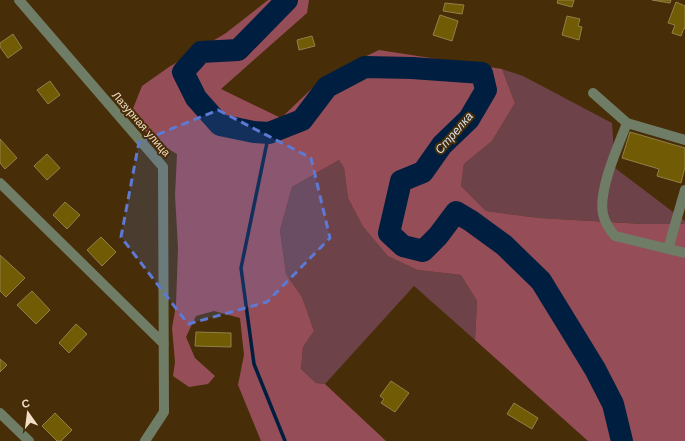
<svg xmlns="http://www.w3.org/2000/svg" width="685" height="441" viewBox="0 0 685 441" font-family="'Work Sans',sans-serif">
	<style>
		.green { fill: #6d4248 }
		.forest { fill: #954e58 }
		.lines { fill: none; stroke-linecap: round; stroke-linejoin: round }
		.stream { stroke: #001e40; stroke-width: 3.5 }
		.river { stroke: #001e40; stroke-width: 22 }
		.building { fill: #715b05; stroke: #928049 }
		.minor { stroke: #6f7c66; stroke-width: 10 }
		.marked { fill: #5d79d3; fill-opacity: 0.2; stroke: #5d79d3; stroke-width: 3; stroke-dasharray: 8 5; stroke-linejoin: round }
		.labels { text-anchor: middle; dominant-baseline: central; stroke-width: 4; stroke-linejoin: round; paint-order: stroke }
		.street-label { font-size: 11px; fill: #f2dec6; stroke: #472d08 }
		.water-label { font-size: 12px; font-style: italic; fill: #d6e4f3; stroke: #472d08 }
	</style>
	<rect width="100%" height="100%" fill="#472d08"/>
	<path class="green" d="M502,69L523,76L612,123L615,168L685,221V224H643L539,218L486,211L461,186L464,164L492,141L515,103Z
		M339,160L344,168L348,198L362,225L418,270L461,275L477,301L475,340L414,286L325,384L316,383L301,369L303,347L314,331L302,297L286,274L280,230L292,187Z"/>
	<path class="forest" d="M268,0H309L307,13L221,89L281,118L325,76L379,50L502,69L515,103L492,141L464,164L461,186L486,211L539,218L643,224H685V441H588L475,340L477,301L461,275L418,270L388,256L362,225L348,198L344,168L339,160L292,187L280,230L286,274L302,297L314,331L303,347L301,369L316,383L325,384L386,441H261L238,385L244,355L240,318L214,311L196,316L186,337L195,358L215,376L208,384L189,387L173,376L175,362L172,328L176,305L178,248L175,195L177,154L156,142L139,125L132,111L142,86L169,67L226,33Z"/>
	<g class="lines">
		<path class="stream" d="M269,133L241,268L254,364L285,441"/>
		<path class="river" d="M287,0L238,50L201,52L183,72L196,98L220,125L254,132L269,133L302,120L327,87L365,67L412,68L482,73L486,90L469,119L442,145L423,172L401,181L389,233L403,246L423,251L438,236L456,212L471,221L504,245L541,281L595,369L613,404L622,441"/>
	</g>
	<path class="building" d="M558,0H574L572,7L557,3Z
		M652,0H671L670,3Z
		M676,2L685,6V29L684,28L681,36L672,33L675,25L668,23Z
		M445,3L464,5L462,14L443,11Z
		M440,15L458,21L452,41L433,35Z
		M567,16L580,19L578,26L582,27L579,40L562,35Z
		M13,34L22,48L8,58L0,47V43Z
		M312,36L315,46L299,50L297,40Z
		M50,81L60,95L48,104L37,90Z
		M630,132L685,148V167L681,183L657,176L659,169L622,158Z
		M0,139L17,158L5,169L0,163Z
		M47,154L60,168L47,180L34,166Z
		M65,202L80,215L67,229L53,215Z
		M101,237L116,252L102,266L87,250Z
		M0,255L25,278L6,297L0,291Z
		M32,291L50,310L36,324L17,305Z
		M76,324L87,334L69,353L59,343Z
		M196,332L231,333V347L195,346Z
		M0,359L7,365L0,372Z
		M391,381L409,393L395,412L381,403L384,399L380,396Z
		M514,403L538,418L532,429L507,414Z
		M55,413L72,430L61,441H57L42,426Z"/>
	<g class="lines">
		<path class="minor" d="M19,0L163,167L164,412L145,441
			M593,93L627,123L685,140
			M627,123C618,147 598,190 603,214C605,223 609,229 615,236L685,253
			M0,183L164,344
			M668,249L685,190
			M0,413L29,441"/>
	</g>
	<path class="marked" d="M218,110L311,158L330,238L267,302L188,324L121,237L139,142Z"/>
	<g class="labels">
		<g class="street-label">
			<text transform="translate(141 124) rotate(49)">Лазурная улица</text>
		</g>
		<g class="water-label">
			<text transform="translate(454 133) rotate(-49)">Стрелка</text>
		</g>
	</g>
	<g transform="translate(28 413) rotate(346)" stroke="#472d08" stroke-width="3" paint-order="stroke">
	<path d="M0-3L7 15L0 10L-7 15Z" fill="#f2dec6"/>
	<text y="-6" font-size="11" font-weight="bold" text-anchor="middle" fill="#f2dec6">С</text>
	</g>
</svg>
